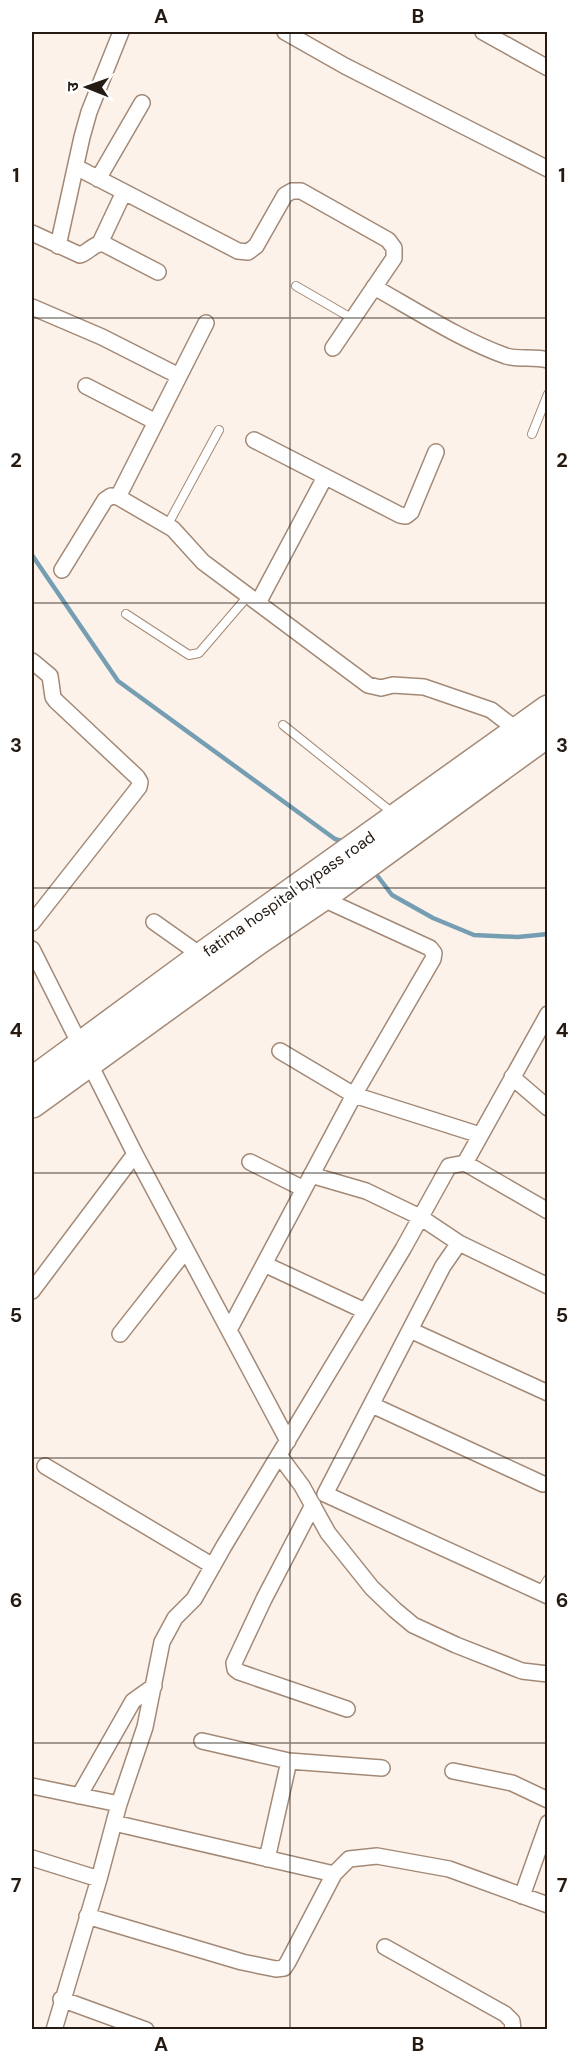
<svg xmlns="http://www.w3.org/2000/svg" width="579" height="2061" viewBox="0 0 579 2061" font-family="'DM Sans','Noto Sans Devanagari',sans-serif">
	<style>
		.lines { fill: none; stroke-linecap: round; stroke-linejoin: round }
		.stream { stroke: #769eb3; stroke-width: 4.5 }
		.lane-casing { stroke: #a38975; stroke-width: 10 }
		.street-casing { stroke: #a38975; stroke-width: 18 }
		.highway-casing { stroke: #a38975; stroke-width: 30 }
		.lane { stroke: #fff; stroke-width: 8 }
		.street { stroke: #fff; stroke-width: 15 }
		.highway { stroke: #fff; stroke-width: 27 }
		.grid { fill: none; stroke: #251b13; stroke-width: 1.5; stroke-opacity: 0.55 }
		.labels { text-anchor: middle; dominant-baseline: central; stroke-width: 4.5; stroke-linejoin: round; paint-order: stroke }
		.street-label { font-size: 16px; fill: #251b13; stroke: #fff }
		.neatline { fill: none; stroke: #251b13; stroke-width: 2 }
		.grid-label { font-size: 20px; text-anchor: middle; font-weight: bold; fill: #251b13 }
	</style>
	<rect width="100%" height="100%" fill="#fdf2e9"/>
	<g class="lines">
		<path class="stream" d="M32,555L118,681L335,839L345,842
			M376,874L392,895L433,918L474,935L518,937L548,934"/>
		<g class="lane-casing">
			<path id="lane" d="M296,286L353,319
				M532,434L548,394
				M167,526L219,430
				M126,614L189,655L199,653L248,596
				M283,725L394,814
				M540,1592L548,1579"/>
		</g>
		<g class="street-casing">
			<path id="street" d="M285,32L345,66L548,169
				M483,32L548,68
				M76,167L238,251L248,252L256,246L285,195L292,191H301L388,240L394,248V258L333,348
				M98,179L142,103
				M32,233L80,255C89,252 95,242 104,244L158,272
				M100,243L124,192
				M58,246L82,137L89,112L121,32
				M374,287C415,310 463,341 506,356C519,360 534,356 548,360
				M32,307L102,337L179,376
				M86,386L156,422
				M254,440L400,515L406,516L411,512L436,452
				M118,497L206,323
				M62,570L105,500L111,496L118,497L173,529L203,562L368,685L381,688L393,685L424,687L491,710L517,730
				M258,603L325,477
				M32,661L50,676L53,697L56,701L137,777L140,782L139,787L32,923
				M154,922L202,956
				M32,949L135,1154L288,1441
				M280,1051L354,1095L433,959L434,953L430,948L321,898
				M512,1077L548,1108
				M250,1162L304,1189
				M465,1163L548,1014
				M311,1175L366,1191L420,1217L459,1243
				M264,1264L365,1311
				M548,1286L459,1243L443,1266L325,1494L548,1596
				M32,1291L135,1154
				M229,1330L354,1095L480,1135
				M410,1330L548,1393
				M120,1334L186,1250
				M372,1405L543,1484
				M279,1455L302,1486L328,1533L372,1588L395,1610L413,1625L456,1645L522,1671L548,1674
				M45,1466L213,1566
				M313,1505L264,1599L234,1663L235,1669L239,1672L347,1709
				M202,1741L289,1761L382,1768
				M453,1771L512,1783L548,1800
				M32,1786L119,1804
				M79,1796L133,1701L154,1686
				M114,1823L334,1874L349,1859L377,1856L449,1869L548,1905
				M32,1858L99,1879
				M267,1859L289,1761
				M522,1896L548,1823
				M87,1916L242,1962L276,1969L284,1968L288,1962L334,1874
				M385,1947L505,2014L512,2021L513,2030
				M61,1999L146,2030
				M54,2030L99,1879L119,1804L145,1727L162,1642L175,1618L194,1599L224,1546L403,1249L449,1166L465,1163L548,1211"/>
		</g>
		<g class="highway-casing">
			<path id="highway" d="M32,1081L202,956L548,709
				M32,1104L259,940L321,898L548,733"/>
		</g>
		<use href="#lane" class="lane"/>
		<use href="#street" class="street"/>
		<use href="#highway" class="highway"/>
	</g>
	<path class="grid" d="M290,32V2030M32,318H548M32,603H548M32,888H548M32,1173H548M32,1458H548M32,1743H548"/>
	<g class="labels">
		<g class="street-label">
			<text transform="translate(289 894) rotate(-35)">fatima hospital bypass road</text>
		</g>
	</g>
	<rect width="579" height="2061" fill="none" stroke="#ffffff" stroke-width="66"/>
	<g transform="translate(87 87) rotate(271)" stroke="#ffffff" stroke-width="4.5" paint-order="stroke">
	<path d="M0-4.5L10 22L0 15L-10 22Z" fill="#251b13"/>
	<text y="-9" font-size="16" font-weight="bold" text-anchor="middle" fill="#251b13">उ</text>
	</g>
	<rect x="33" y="33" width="513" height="1995" class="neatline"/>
	<g class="grid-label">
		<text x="161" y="23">A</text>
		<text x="418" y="23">B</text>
		<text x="16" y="182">1</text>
		<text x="562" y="182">1</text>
		<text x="16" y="467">2</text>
		<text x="562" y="467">2</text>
		<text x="16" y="752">3</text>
		<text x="562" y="752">3</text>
		<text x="16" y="1037">4</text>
		<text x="562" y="1037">4</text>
		<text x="16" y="1322">5</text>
		<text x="562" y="1322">5</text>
		<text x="16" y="1607">6</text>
		<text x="562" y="1607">6</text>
		<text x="16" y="1892">7</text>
		<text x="562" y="1892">7</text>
		<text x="161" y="2051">A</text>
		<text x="418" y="2051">B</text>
	</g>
</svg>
